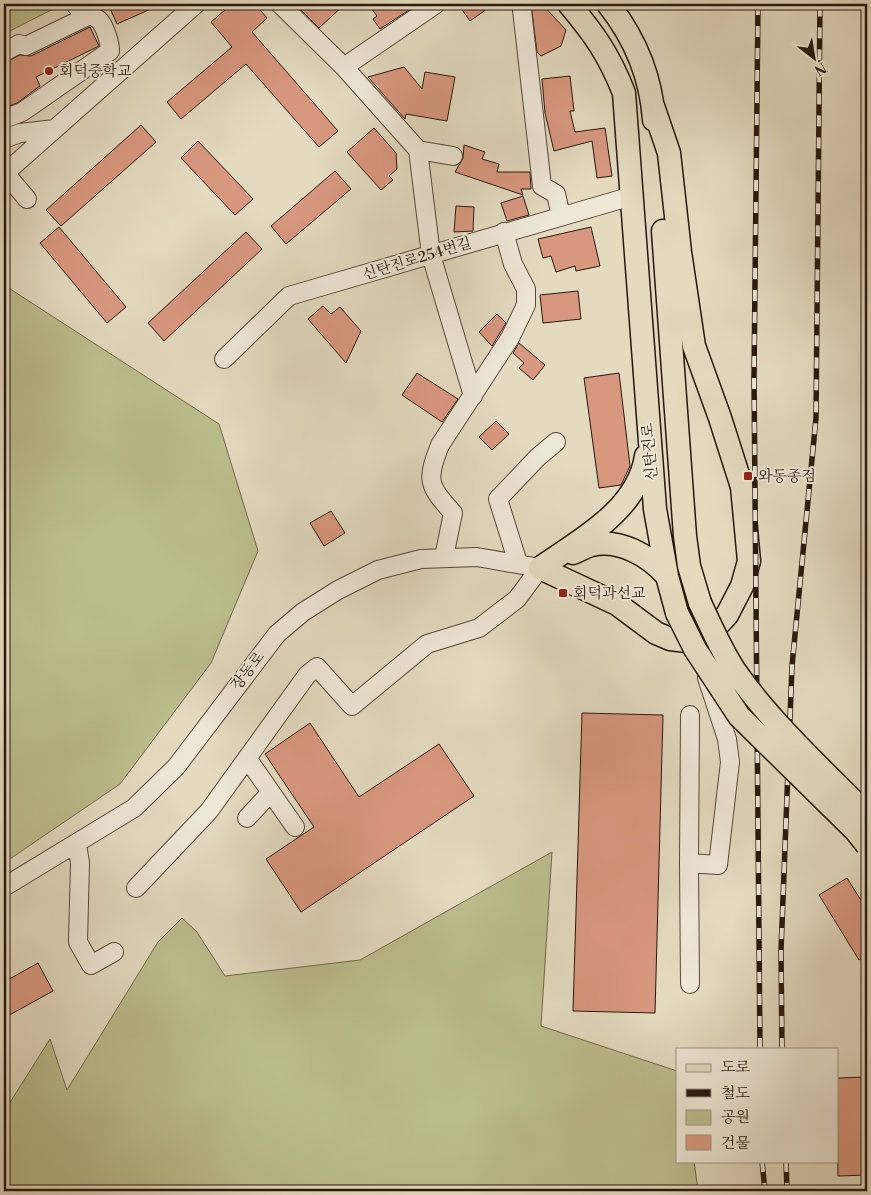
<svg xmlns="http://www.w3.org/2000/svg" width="871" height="1195" viewBox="0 0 871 1195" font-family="'Libre Bodoni','Noto Serif KR',serif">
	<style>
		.green { fill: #bbbd8d; stroke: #726a4d }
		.building { fill: #d89880; stroke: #28180d }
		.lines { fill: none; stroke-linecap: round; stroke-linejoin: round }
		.minor-casing { stroke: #57483a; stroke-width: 20 }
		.major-casing { stroke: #28180d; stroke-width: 25 }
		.minor { stroke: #ede7d6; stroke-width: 18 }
		.major { stroke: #e3dac0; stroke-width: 22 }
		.rail-casing { stroke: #28180d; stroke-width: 5.5 }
		.rail { stroke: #ede7d6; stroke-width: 4; stroke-dasharray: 11; stroke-linecap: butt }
		.major-bridge-casing { stroke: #28180d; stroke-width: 25; stroke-linecap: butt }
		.major-bridge { stroke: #e3dac0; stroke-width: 22 }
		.poi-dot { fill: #8f2418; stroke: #ede7d6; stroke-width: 2 }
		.labels { text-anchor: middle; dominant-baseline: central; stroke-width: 4; stroke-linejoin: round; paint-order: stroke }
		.poi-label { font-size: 15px; fill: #28180d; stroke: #ede7d6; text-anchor: start }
		.street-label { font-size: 15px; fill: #28180d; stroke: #ede7d6 }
	</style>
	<rect width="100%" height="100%" fill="#e3dac0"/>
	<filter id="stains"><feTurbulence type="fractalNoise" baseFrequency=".004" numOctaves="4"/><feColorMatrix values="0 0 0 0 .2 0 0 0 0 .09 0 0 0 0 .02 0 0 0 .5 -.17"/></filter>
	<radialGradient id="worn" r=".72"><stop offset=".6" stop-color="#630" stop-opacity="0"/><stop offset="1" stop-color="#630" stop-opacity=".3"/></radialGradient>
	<path class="green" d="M4,4H63L4,34Z
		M4,285L219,424L258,551L211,663L120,784L4,863Z
		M552,852L541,1026L677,1071V1161H694L698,1191H4V1112L50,1039L67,1090L158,942L182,918L197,932L225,976L360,960Z"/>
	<path class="building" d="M108,4H162L117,24Z
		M232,4H255L267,18L252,32L338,131L319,147L246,64L181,119L167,102L232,47L211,22Z
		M295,4H345L319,28Z
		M368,4H418L380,29L373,19L377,16Z
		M458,4H494L470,21Z
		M531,4H542L566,30L561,46L541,56L537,52Z
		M90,27L99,46L36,77L40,86L17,103L4,108V63L20,55L31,56Z
		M404,67L422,89L425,72L455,77L447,121L406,114L405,119L368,77Z
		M570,76L574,111H570L575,132L605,128L612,176L597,178L592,141L554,151L545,113L542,79Z
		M141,125L156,142L61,226L46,210Z
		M374,128L396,153L397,169L389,176L393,180L381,190L347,152Z
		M198,141L253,199L235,215L181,158Z
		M464,145L485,152L482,159L499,164L497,172H530L531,189H521L523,195L455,172L463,158Z
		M335,171L351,189L286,244L271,226Z
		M523,196L529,215L507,221L501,203Z
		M456,206L474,207L473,231L454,232Z
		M59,227L126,307L107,323L40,243Z
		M591,227L600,266L576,271L575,266L556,272L551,256L543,258L538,239Z
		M246,232L262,249L164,341L148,323Z
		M578,291L581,319L543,323L540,295Z
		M323,306L331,314L340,307L361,331L346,363L308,319Z
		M497,314L506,323L492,346L479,332Z
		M519,343L545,365L533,380L519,368L524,363L513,353Z
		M417,373L458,399L442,422L402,395Z
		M619,373L630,466L621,485L599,488L584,378Z
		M496,421L509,434L492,450L479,437Z
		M331,511L345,533L324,546L310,523Z
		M582,713L663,715L655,1013L573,1011Z
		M310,723L359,797L439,744L474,796L301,912L266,859L314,827L265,754Z
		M847,878L867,910V955L859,960L819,895Z
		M38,963L53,991L4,1018V982Z
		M867,1077V1175L838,1176L837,1078Z"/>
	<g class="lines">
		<g class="minor-casing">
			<path id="minor" d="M280,4L344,67L418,150L431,255L473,396
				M522,10L542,186L556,194L561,216
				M4,52L19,44L26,46L88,16
				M344,67L436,4
				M4,119L22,112L110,51C110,43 105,26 99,20C90,13 81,14 75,4
				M4,139L20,133L55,129
				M418,150L453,156
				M5,173L27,199
				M4,174L196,4
				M224,359L289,296L632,196
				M444,557L453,513C428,485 426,481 440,445L510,338L526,305V289L513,264L504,232
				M518,563L498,499L538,457L556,442
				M247,758L295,827
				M247,818L271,792
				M77,844L80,863L78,942L91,965L114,952
				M689,863L690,715
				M4,887L134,808L176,767L277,634L303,612L338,590L378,570L421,559L477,557L540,568L517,599L479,628L427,644L352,706L317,667L307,675L209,811L136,888
				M690,984L689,863L718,865L730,762L727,739L707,678"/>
		</g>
		<g class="major-casing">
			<path id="major" d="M569,4C595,35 609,55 624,93L655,509L667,576L677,613
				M608,4C635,38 651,76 654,120
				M663,231L685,536L689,566L700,603
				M573,553C578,551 585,547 591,545C619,538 650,556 667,576
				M540,568L617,604L656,633L670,639L687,641L712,631L727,615L742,586L749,561L742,487L720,418L694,346L680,252L669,153L653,106
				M540,568C580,540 638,510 646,456"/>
		</g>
		<use href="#minor" class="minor"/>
		<use href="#major" class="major"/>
		<g class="rail-casing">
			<path id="rail" d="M758,4L754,378L760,1049
				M782,1049L781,951L792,666L816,418L820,4
				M762,1161L765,1191
				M786,1161L787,1191"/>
		</g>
		<use href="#rail" class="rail"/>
		<g class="major-bridge-casing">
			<path id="major-bridge" d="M700,603C711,626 721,650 735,671C772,724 822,769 867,815
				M677,613L695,649L739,716L855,830L867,845"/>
		</g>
		<use href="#major-bridge" class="major-bridge"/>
	</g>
	<g class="poi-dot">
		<circle cx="49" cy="71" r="5"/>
		<rect x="743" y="471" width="10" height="10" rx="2.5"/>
		<rect x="558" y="588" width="10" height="10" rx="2.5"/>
	</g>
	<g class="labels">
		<g class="poi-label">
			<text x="59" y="71">회덕중학교</text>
			<text x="758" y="476">와동종점</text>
			<text x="573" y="593">회덕과선교</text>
		</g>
		<g class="street-label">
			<text transform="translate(417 259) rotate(-17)">신탄진로254번길</text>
			<text transform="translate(650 452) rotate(-95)">신탄진로</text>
			<text transform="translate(248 671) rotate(-52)">장동로</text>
		</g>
	</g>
	<rect width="871" height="1195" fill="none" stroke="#e3dac0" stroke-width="20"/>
	<rect x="5" y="5" width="861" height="1185" fill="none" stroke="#28180d" stroke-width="2.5"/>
	<rect x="10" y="10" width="851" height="1175" fill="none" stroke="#28180d"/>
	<rect x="676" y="1048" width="162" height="115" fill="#ede7d6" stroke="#9e9486"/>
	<rect x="686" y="1064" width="25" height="8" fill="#e3dac0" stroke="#9e9486"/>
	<text x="721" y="1072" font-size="15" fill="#28180d">도로</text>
	<rect x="686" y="1089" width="25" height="8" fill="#28180d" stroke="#9e9486"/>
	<text x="721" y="1098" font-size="15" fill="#28180d">철도</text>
	<rect x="686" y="1110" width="25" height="15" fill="#bbbd8d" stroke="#9e9486"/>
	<text x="721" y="1122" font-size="15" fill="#28180d">공원</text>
	<rect x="686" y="1135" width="25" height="15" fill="#d89880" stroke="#9e9486"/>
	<text x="721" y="1148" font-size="15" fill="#28180d">건물</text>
	<g transform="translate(814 58) rotate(149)" stroke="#ede7d6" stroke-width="4" paint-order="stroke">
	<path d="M0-4L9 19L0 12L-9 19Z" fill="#28180d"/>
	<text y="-8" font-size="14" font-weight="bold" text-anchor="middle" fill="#28180d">N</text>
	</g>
	<rect width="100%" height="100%" filter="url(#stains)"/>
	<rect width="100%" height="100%" fill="url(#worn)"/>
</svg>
